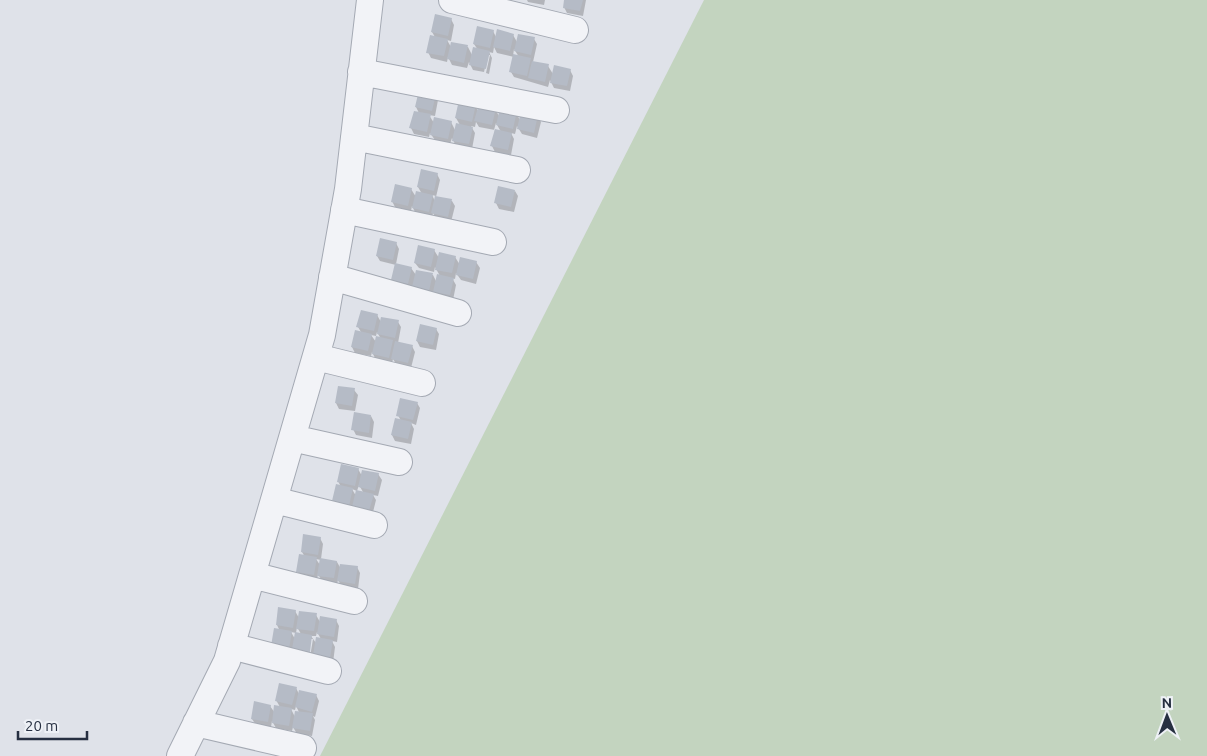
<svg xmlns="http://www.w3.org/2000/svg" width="1207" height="756" viewBox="0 0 1207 756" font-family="Ubuntu,sans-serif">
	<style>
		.green { fill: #c3d4bf }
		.shadow { fill: #0003; fill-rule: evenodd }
		.building { fill: #b5bbc6 }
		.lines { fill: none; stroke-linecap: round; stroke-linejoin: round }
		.minor-casing { stroke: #a4a9b3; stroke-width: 28 }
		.minor { stroke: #f2f3f7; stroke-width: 26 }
	</style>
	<rect width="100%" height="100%" fill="#dfe2e9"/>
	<path class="green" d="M704,0H1207V756H320Z"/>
	<path class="shadow" d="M527,0H545L544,5L528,2Z
		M566,0H586L583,16L567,13L564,7Z
		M451,19L454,25L451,41L447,40L451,47H468L472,55L478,50L474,44L493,31L496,37L513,35L517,42L534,39L537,44L533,62L548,66L553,74L570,70L573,76L570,91L554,88L550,80L548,87L514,77L511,72L514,57L497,53L494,47L493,53L489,52L492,58L489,74L486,73L490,55H488L484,72L473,70L469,62L467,68L452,65L448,57L447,62L431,58L428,52L435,37L432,32ZM514,49L519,57L513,56Z
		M420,91L438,100L435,116L429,115L434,123L451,122L455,130L460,125L456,118L475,105L478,111L495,109L499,116L516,113L520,120L538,116L541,122L537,138L522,134L517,126L515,134L511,133L514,139L511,155L495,152L492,146L495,130L479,127L476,122L475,127L471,126L475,133L472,149L456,146L452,138L450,144L435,140L430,133L429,137L414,134L411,128L419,113L416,107ZM496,123L501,132L494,130Z
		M437,174L440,180L436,197L452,201L455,206L451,222L436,218L433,213L432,217L416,214L412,206L411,211L395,207L392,201L411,189L416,197L422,194L418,187ZM432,195L436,196L435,201Z
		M515,191L518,196L514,212L499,209L496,203Z
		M396,243L399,249L396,264L411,268L416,275H433L436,281L440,276L435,267L434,272L419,268L415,263L434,250L439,258L455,257L460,265L476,262L480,268L476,284L461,280L456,273L455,279L452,278L456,285L453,300L437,297L433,291L432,296L416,292L412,285L411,289L396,286L392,280L396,265L380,261L377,256Z
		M377,315L381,322H398L401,327L398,343L412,346L415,352L411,368L396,364L393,359L392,363L376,360L372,352L371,356L355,353L352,347L361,332L358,327ZM377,332L381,339L376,342L371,335L376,336Z
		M436,329L439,334L436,350L420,347L417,341Z
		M354,390L358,395L355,411L339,409L336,403Z
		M417,403L420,408L416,425L411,423L414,429L411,444L395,441L392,435L396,419L401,421L398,415Z
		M371,416L374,422L372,438L356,435L353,429Z
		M358,469L362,476L378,474L382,480L378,496L373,495L376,500L372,516L336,507L341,487L338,481ZM359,485L363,492L357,491ZM352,489L357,491L356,496Z
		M320,538L323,544L321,559L337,562L341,569L357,567L360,573L358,589L342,587L338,580L337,584L322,581L318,574L317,580L301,578L298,572L305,557L302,552ZM316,559L321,560L320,565Z
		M295,611L299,618L316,615L320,622L336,620L339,626L337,642L332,641L335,647L333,663L317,660L313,653L312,657H310L313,639H310L308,657L291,654L277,625ZM297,627L301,634L295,639L291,632L296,633ZM317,632L321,639L316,643L311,636H316Z
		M296,688L299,694L316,695L319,701L315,717L313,716L315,720L312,736L297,734L293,727L292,731L276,728L272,721L271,727L256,725L252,719L270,706L275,713L280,707L276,700ZM296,706L299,712L295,717L291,709L295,710Z"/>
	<path class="building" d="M564,0H583L580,11L563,8Z
		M435,14L452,18L448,36L431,32Z
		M477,26L494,30L490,48L473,44Z
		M497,29L514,34L510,51L493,47Z
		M518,34L535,37L531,55L514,51Z
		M430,35L448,39L444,56L426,53Z
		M451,42L468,45L464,63L447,59Z
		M473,47L490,51L486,69L469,65Z
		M513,54L531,58L527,76L509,72Z
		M532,61L549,64L545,82L528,78Z
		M554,65L571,69L567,86L550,83Z
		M419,90L436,94L432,111L415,107Z
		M459,100L476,104L472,122L455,118Z
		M479,104L496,108L492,125L474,121Z
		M500,108L517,111L513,129L496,125Z
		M414,111L431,114L427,132L409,128Z
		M521,111L538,115L534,133L517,129Z
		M434,117L452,121L448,139L430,135Z
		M456,123L473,127L469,144L452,141Z
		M495,129L512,133L508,150L490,146Z
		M421,169L438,173L434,191L417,187Z
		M395,184L412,188L408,206L391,202Z
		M498,186L515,190L511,207L494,203Z
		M416,191L433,195L429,212L412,208Z
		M435,196L452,199L448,217L431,213Z
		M380,238L397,242L393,260L376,256Z
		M418,245L435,249L431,267L414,263Z
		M439,252L456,256L452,273L435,270Z
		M460,257L477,261L473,279L456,275Z
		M395,263L412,267L408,284L391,280Z
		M416,270L433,273L429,291L412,287Z
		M437,274L454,278L450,295L433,292Z
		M361,310L378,314L374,331L356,327Z
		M381,317L399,320L395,338L377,334Z
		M420,324L437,328L433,345L416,341Z
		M355,330L372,334L368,351L351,347Z
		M376,336L393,340L389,358L372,354Z
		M395,341L413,345L408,363L391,359Z
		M338,386L355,388L352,406L335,403Z
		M400,398L418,402L413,420L396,416Z
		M354,412L371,415L369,433L351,430Z
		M395,418L412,422L408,439L391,435Z
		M341,464L359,468L355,486L337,482Z
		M362,470L379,473L375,491L358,487Z
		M336,484L353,488L349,506L332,501Z
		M356,490L374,494L369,511L352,507Z
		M303,534L321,537L318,555L301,552Z
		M299,554L317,557L314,575L296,572Z
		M320,558L337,561L334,578L317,576Z
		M340,564L358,566L355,584L337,581Z
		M278,607L296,610L293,628L276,625Z
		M299,611L317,613L314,631L296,629Z
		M320,616L337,619L334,637L317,634Z
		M274,628L292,631L289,649L271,646Z
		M295,632L312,635L310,652L292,649Z
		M316,637L333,640L330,658L313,655Z
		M279,683L297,687L292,705L275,701Z
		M299,690L317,694L312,712L295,707Z
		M254,701L271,705L268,722L251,719Z
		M274,705L292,708L289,726L272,723Z
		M295,711L313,713L310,731L292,728Z"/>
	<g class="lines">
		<g class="minor-casing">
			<path id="minor" d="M452,0L575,30
				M361,72L556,110
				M354,137L517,170
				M344,210L493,242
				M332,277L458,313
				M316,357L422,383
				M292,438L399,462
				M274,500L374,525
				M252,575L354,601
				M231,646L328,671
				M196,723L303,748
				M180,756L227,661L322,335L348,189L370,0"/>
		</g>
		<use href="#minor" class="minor"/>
	</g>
	<g transform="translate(1167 716) rotate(359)" stroke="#eef1f6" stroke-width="4" paint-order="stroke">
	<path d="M0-4L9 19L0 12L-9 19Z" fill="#262f41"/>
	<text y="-8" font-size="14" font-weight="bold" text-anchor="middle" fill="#262f41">N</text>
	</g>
	<path d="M18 731v8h69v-8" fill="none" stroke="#262f41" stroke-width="2.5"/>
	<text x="25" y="731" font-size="15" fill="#262f41" stroke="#eef1f6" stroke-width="4" paint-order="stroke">20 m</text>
</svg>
